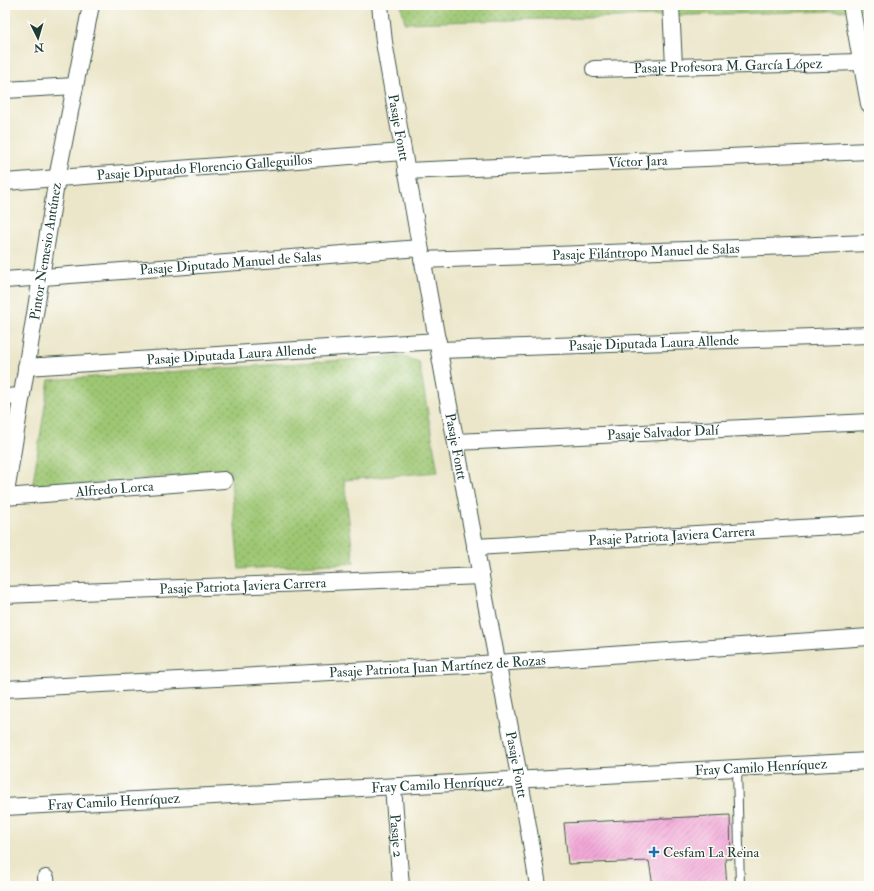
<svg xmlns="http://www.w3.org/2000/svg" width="874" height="891" viewBox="0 0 874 891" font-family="'IM FELL Double Pica',serif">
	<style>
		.park { fill: url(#park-dots); stroke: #5e8254 }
		.building { fill: url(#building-hatch) }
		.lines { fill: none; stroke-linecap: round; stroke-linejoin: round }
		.service-casing { stroke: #3e564a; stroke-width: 10 }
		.minor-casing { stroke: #3e564a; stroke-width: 18 }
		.service { stroke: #fff; stroke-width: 8 }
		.minor { stroke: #fff; stroke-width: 16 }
		.poi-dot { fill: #1f6fb2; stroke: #fdfcf7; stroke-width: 1.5 }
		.labels { text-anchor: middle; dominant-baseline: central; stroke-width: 3; stroke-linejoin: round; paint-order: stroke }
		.street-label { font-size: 14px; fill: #1f3d34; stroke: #fdfcf7 }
		.poi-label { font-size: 14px; fill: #1f3d34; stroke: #fdfcf7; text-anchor: start }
	</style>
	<defs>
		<pattern id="park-dots" width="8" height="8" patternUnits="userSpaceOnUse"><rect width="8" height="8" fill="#9ec773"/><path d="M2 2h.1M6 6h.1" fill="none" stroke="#80a35f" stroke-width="1.8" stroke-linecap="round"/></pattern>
		<pattern id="building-hatch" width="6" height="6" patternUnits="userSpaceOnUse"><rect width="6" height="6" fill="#f3a9d8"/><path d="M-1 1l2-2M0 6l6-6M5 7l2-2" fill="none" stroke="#c48bb0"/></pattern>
	</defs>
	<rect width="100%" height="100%" fill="#fdfcf7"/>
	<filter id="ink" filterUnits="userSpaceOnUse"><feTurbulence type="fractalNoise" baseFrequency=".025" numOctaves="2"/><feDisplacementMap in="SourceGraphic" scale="8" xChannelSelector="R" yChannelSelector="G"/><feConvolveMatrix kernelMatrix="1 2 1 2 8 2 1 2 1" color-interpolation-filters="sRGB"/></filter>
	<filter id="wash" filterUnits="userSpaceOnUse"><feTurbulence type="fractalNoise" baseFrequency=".012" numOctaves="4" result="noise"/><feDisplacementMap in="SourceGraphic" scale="16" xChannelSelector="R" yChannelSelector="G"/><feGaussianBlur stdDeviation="0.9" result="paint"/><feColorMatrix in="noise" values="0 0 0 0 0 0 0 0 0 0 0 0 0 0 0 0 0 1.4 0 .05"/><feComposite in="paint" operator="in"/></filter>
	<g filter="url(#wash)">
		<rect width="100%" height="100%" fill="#ebe6c9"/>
		<path class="park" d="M401,5H869V10L405,23Z
			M403,356L419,362L438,472L344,480L354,563L239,569L230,471L32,489L49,380Z"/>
		<g id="blocks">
			<path class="building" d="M730,815L731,859H725L727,886H653L649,861L568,864L564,823Z"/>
		</g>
	</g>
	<g filter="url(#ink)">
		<use href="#blocks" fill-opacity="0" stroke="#3e564a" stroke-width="1"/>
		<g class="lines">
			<g class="service-casing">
				<path id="service" d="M737,768L740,886"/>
			</g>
			<g class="minor-casing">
				<g id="minor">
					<path id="s1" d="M380,5L384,42C414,213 444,384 477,555C497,666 521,775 538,886"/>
					<path d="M671,5L674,66"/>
					<path d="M851,5L869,104"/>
					<path id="s2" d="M594,69L861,62"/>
					<path d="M5,90L75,86"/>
					<path id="s3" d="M406,171L869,151"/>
					<path id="s4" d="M5,182L403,152"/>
					<path id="s5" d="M422,260L869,243"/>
					<path id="s6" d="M5,280L420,248"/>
					<path id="s7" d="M440,350L869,335"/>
					<path id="s8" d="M26,367L438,341"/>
					<path d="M5,397L22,396"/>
					<path id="s9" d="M456,442L869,422"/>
					<path id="s10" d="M5,497L224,480"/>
					<path id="s11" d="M5,499L57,178L91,5"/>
					<path id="s12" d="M475,547L869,524"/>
					<path id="s13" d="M5,595L481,576"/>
					<path id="s14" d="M5,689L467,665L869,637"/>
					<path id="s15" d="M393,787L401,886"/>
					<path id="s16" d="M5,807L869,761"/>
					<path d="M46,878L47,886"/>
				</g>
			</g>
			<use href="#service" class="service"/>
			<use href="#minor" class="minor"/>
		</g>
	</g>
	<path class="poi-dot" d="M652 846h4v4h4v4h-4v4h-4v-4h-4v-4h4z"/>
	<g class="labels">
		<g class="street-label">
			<text stroke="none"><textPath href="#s2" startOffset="134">Pasaje Profesora M. García López</textPath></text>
			<text stroke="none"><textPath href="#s1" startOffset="124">Pasaje Fontt</textPath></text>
			<text stroke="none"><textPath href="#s3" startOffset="232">Víctor Jara</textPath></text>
			<text stroke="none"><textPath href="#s4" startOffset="200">Pasaje Diputado Florencio Galleguillos</textPath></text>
			<text stroke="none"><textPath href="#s11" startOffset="251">Pintor Nemesio Antúnez</textPath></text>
			<text stroke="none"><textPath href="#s5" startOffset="224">Pasaje Filántropo Manuel de Salas</textPath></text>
			<text stroke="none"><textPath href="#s6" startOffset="226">Pasaje Diputado Manuel de Salas</textPath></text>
			<text stroke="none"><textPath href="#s7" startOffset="214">Pasaje Diputada Laura Allende</textPath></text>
			<text stroke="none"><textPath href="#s8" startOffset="206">Pasaje Diputada Laura Allende</textPath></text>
			<text stroke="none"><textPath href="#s9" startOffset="207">Pasaje Salvador Dalí</textPath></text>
			<text stroke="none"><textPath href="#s1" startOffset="448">Pasaje Fontt</textPath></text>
			<text stroke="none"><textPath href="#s10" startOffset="110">Alfredo Lorca</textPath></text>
			<text stroke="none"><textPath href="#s12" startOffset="197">Pasaje Patriota Javiera Carrera</textPath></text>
			<text stroke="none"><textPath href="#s13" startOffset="238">Pasaje Patriota Javiera Carrera</textPath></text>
			<text stroke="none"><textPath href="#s14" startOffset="433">Pasaje Patriota Juan Martínez de Rozas</textPath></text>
			<text stroke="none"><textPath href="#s1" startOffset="772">Pasaje Fontt</textPath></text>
			<text stroke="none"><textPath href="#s16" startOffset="757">Fray Camilo Henríquez</textPath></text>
			<text stroke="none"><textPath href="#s16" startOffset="433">Fray Camilo Henríquez</textPath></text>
			<text stroke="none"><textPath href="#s16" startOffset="109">Fray Camilo Henríquez</textPath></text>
			<text stroke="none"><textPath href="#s15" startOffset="49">Pasaje 2</textPath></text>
		</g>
		<g class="poi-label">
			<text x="663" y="852">Cesfam La Reina</text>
		</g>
	</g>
	<rect width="874" height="891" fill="none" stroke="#fdfcf7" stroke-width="20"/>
	<g transform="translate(38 38) rotate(175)" stroke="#fdfcf7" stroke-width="3" paint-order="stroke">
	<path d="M0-3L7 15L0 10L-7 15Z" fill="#1f3d34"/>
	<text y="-6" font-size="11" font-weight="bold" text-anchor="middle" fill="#1f3d34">N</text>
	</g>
</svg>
